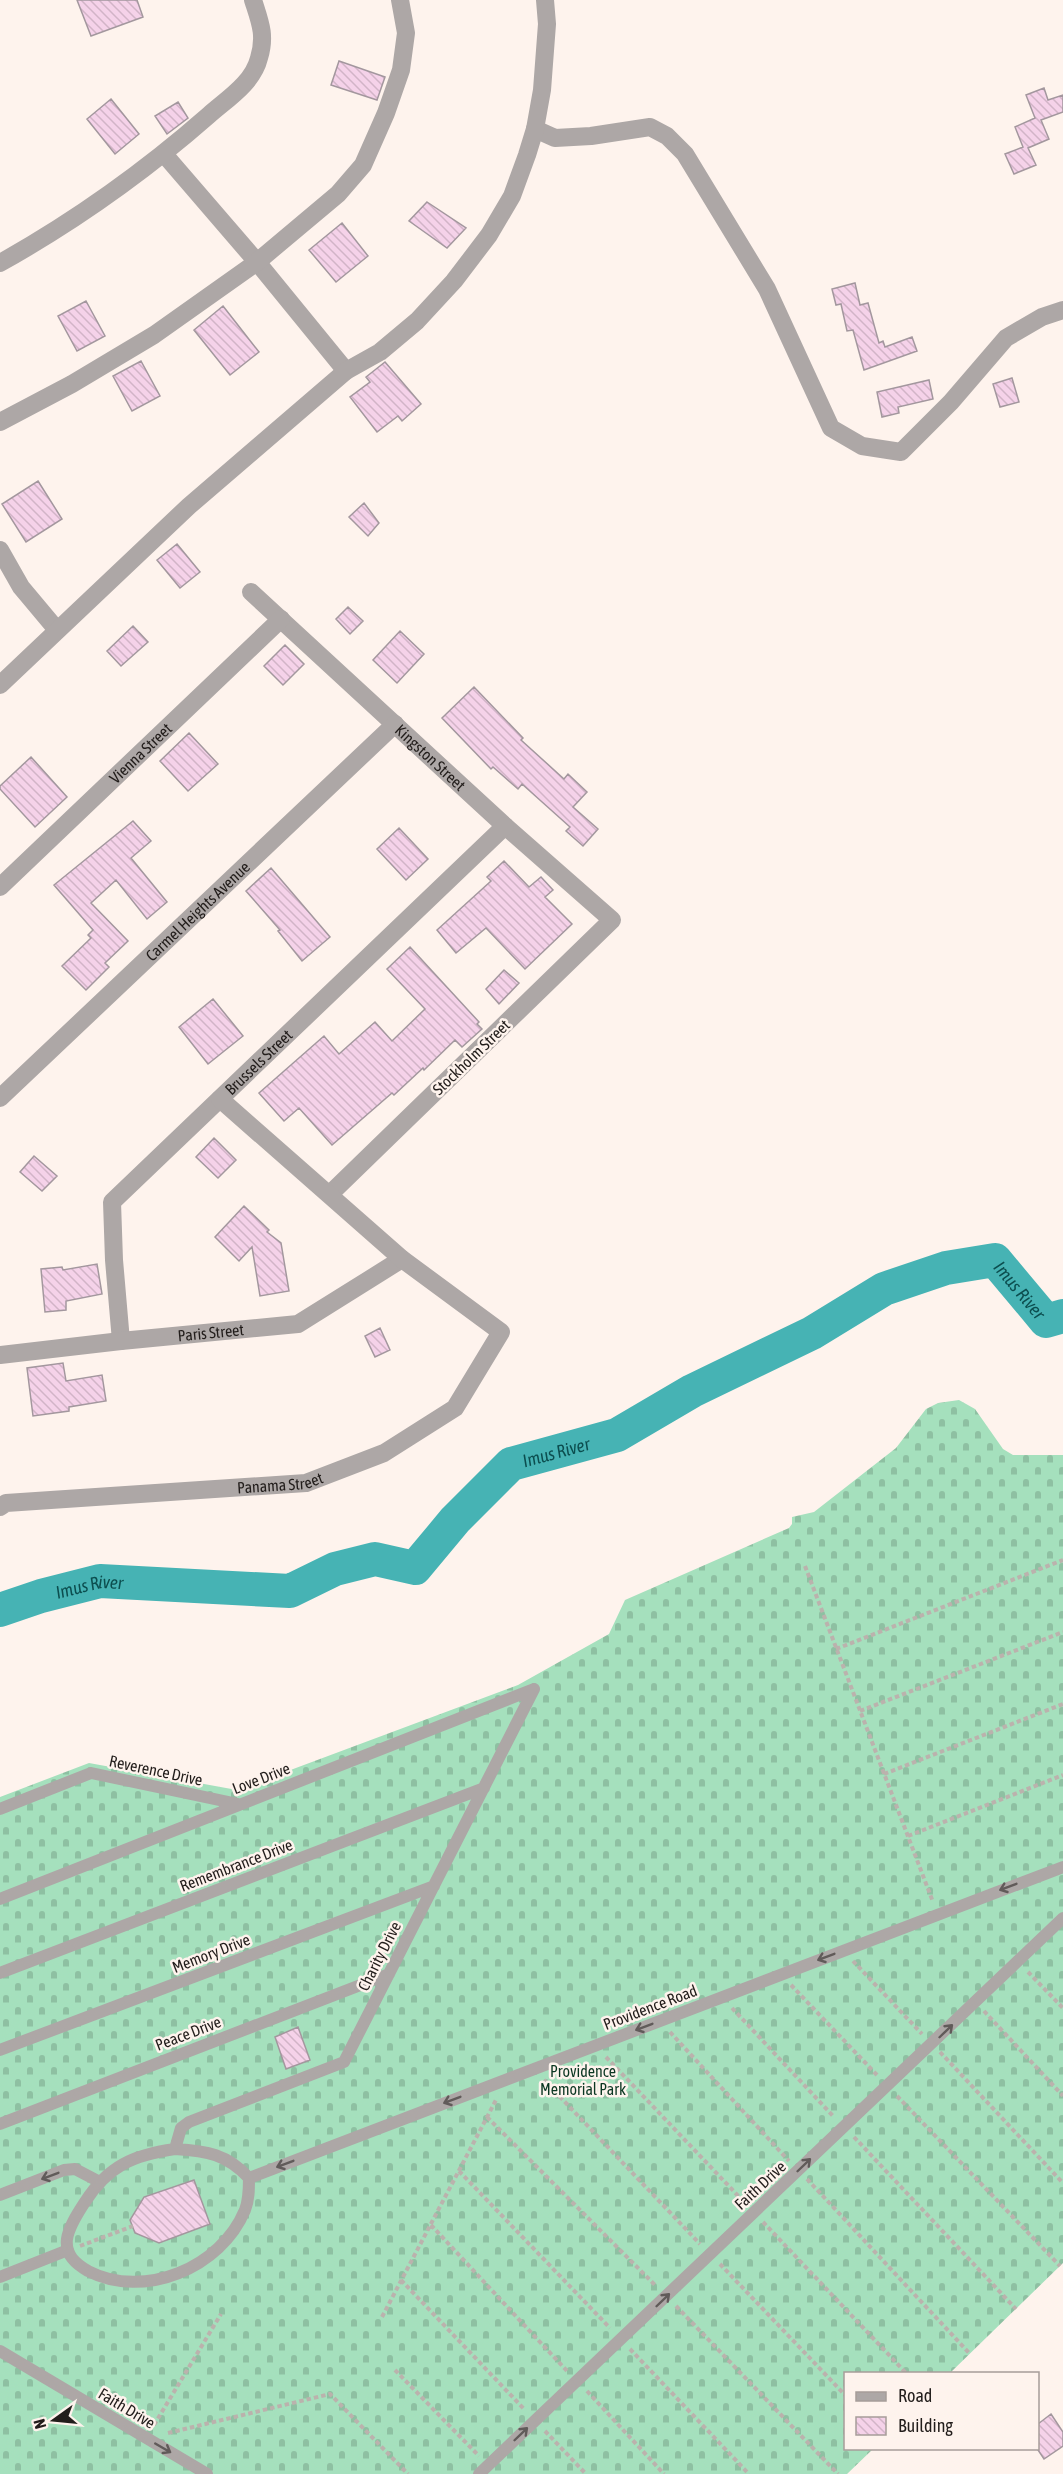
<svg xmlns="http://www.w3.org/2000/svg" width="1063" height="2474" viewBox="0 0 1063 2474" font-family="'Asap Condensed',sans-serif">
	<style>
		.cemetery { fill: url(#cemetery-stones) }
		.lines { fill: none; stroke-linecap: round; stroke-linejoin: round }
		.river { stroke: #46b3b4; stroke-width: 34 }
		.building { fill: url(#building-back-hatch); stroke: #a3979e; stroke-width: 1.5 }
		.path { stroke: #bbb2ad; stroke-width: 4; stroke-dasharray: 4.5 3; stroke-linecap: butt }
		.service { stroke: #ada7a6; stroke-width: 12 }
		.minor { stroke: #ada7a6; stroke-width: 18 }
		.oneway { stroke: #615b5a }
		.labels { text-anchor: middle; dominant-baseline: central; stroke-width: 5; stroke-linejoin: round; paint-order: stroke }
		.street-label { font-size: 16px; fill: #221d1b; stroke: #fef3ed }
		.park-label { font-size: 16px; fill: #0b3722; stroke: #fef3ed }
		.water-label { font-size: 18px; font-style: italic; fill: #0c4e4f; stroke: #fef3ed }
	</style>
	<defs>
		<pattern id="cemetery-stones" width="16" height="16" patternUnits="userSpaceOnUse" patternTransform="scale(1.5)"><rect width="16" height="16" fill="#a5e0bd"/><path d="M2 7V4a2 2 0 0 1 4 0v3zM10 15v-3a2 2 0 0 1 4 0v3z" fill="#8ec0a2"/></pattern>
		<pattern id="building-back-hatch" width="6" height="6" patternUnits="userSpaceOnUse" patternTransform="scale(1.5)"><rect width="6" height="6" fill="#f5d2e9"/><path d="M-1 5l2 2M0 0l6 6M5-1l2 2" fill="none" stroke="#d2b4c7"/></pattern>
	</defs>
	<rect width="100%" height="100%" fill="#fef3ed"/>
	<path class="cemetery" d="M959,1400L975,1409L1003,1449L1013,1455H1063V2263L950,2373L846,2374V2448L873,2449L847,2474H0V1797L89,1763L237,1790L518,1685L609,1634L625,1600L789,1528L792,1524V1517L814,1512L896,1448L926,1409L938,1403Z"/>
	<g class="lines">
		<path class="river" id="s1" d="M0,1610L41,1596L100,1581L290,1591L335,1569L375,1559L415,1568L455,1520L511,1464L617,1435L692,1391L812,1333L884,1289L946,1268L995,1260L1046,1321L1063,1316"/>
	</g>
	<path class="building" d="M77,0H137L143,17L91,36Z
		M339,61L385,77L377,100L331,85Z
		M1044,88L1048,100L1063,95V112L1041,120L1049,139L1028,148L1036,165L1014,174L1005,154L1023,147L1015,127L1035,118L1026,95Z
		M111,99L139,134L115,154L87,119Z
		M178,102L188,118L167,134L155,116Z
		M427,202L466,228L447,248L409,221Z
		M342,223L368,256L336,282L309,250Z
		M855,283L860,305L868,303L879,343L883,341L885,347L912,337L917,351L864,370L853,330L847,331L841,304L836,305L832,289Z
		M86,301L105,336L77,351L58,316Z
		M223,306L259,352L230,375L194,330Z
		M141,361L160,396L132,411L113,376Z
		M385,362L421,404L402,421L398,416L377,432L350,397L370,382L366,377Z
		M1012,378L1019,402L1000,407L993,384Z
		M929,380L933,399L898,407L899,413L882,417L877,392Z
		M38,481L62,519L26,542L2,504Z
		M364,503L379,523L368,536L349,517Z
		M177,544L200,572L180,588L157,560Z
		M348,607L363,621L350,634L336,619Z
		M133,626L148,642L121,666L107,651Z
		M400,631L424,654L397,683L373,660Z
		M285,645L304,664L283,685L264,666Z
		M474,687L523,738L521,740L564,779L568,774L587,792L573,807L598,829L583,846L566,831L570,827L522,784L518,789L493,767L491,769L442,718Z
		M189,733L218,764L188,791L160,761Z
		M31,757L67,797L35,827L0,789V786Z
		M133,821L151,841L131,858L167,902L147,919L116,880L91,903L128,941L105,963L109,967L86,990L62,966L91,938L88,935L93,930L54,885Z
		M399,828L428,859L406,880L377,849Z
		M504,861L529,887L541,877L553,890L545,897L572,924L525,969L486,928L456,953L437,930L491,881L487,877Z
		M271,868L330,937L302,961L278,931L280,930L246,891Z
		M410,947L479,1022L477,1024L482,1029L462,1047L455,1040L424,1070L423,1068L394,1095L392,1093L332,1145L299,1108L284,1121L259,1093L324,1036L339,1054L375,1022L392,1041L425,1009L387,969Z
		M504,970L519,983L499,1004L486,989Z
		M213,999L243,1036L208,1064L179,1027Z
		M214,1138L236,1160L218,1178L196,1157Z
		M34,1156L57,1176L42,1191L20,1172Z
		M244,1206L269,1230L267,1232L281,1243L289,1291L260,1296L252,1247L239,1261L215,1237Z
		M97,1264L102,1294L66,1301V1310L45,1312L41,1269L62,1267L63,1270Z
		M380,1328L390,1350L375,1357L365,1336Z
		M63,1363L66,1381L102,1375L106,1401L69,1407V1411L33,1416L27,1368Z
		M298,2027L310,2060L286,2069L275,2037Z
		M194,2180L210,2224L159,2243L135,2233L130,2220L144,2197Z
		M1051,2414L1063,2432V2446L1044,2459L1038,2450V2424Z"/>
	<g class="lines">
		<path class="path" d="M805,1566L933,1902
			M836,1649L1063,1560
			M860,1711L1063,1632
			M884,1774L1063,1704
			M908,1836L1063,1775
			M853,1961L922,2034
			M1028,1972L1063,2008
			M791,1985L877,2075
			M732,2008L834,2117
			M984,2011L1063,2096
			M670,2032L789,2161
			M940,2052L1063,2183
			M606,2057L743,2201
			M544,2080L700,2244
			M897,2096L1060,2266
			M487,2117L656,2286
			M854,2137L1016,2309
			M459,2171L610,2328
			M807,2179L970,2354
			M763,2222L907,2374
			M431,2225L567,2371
			M80,2246L133,2226
			M720,2264L846,2396
			M401,2280L525,2410
			M676,2306L838,2474
			M382,2317L496,2100
			M630,2349L749,2474
			M395,2370L479,2456
			M587,2391L664,2474
			M154,2425L221,2314
			M545,2431L586,2474
			M168,2433L330,2394L408,2474"/>
		<path class="service" d="M0,1809L91,1773L238,1804
			M0,1899L534,1689
			M0,1973L484,1788
			M0,2050L434,1886
			M0,2124L389,1974
			M175,2149L181,2128L189,2122L344,2062L534,1689
			M175,2149C207,2151 227,2154 249,2178C249,2189 249,2200 245,2210C221,2268 144,2300 88,2271C76,2264 65,2255 67,2239C69,2226 78,2213 85,2202C108,2166 133,2155 175,2149Z
			M249,2178L1063,1867
			M0,2195L64,2170L75,2169L98,2181
			M0,2277L68,2250
			M0,2351L207,2474
			M479,2474L1063,1918"/>
		<g class="minor">
			<path d="M535,129L555,138L591,136L650,127L667,136L685,154L767,289L831,428L862,446L901,452L951,402L1006,338L1042,317L1063,310"/>
			<path d="M164,154L257,262L346,371"/>
			<path d="M0,263C75,221 144,172 209,115C227,99 253,83 259,58C266,35 260,22 253,0"/>
			<path d="M0,422L72,384L154,335L257,262L338,194L363,165L386,113L401,70L406,33L400,0"/>
			<path d="M0,550L21,587L57,630"/>
			<path id="s2" d="M251,592L505,826L612,920L330,1194"/>
			<path d="M0,685L189,506L346,371L380,352L417,321L454,281L489,235L512,196L527,155L535,129L542,90L547,24L545,0"/>
			<path id="s3" d="M0,887L281,619"/>
			<path id="s4" d="M0,1098L395,724"/>
			<path id="s5" d="M121,1341L114,1260L112,1202L505,826"/>
			<path id="s6" d="M0,1355L121,1341L298,1324L402,1259"/>
			<path id="s7" d="M0,1507L6,1503L306,1483L384,1453L455,1408L501,1332L402,1259L220,1099"/>
		</g>
	</g>
	<defs><path id="oneway-shaft" d="M-6 0H5M1.5-3L5.5 0L1.5 3" fill="none" stroke-width="1.6" stroke-linecap="round" stroke-linejoin="round" transform="scale(1.5)"/></defs>
	<g class="oneway">
		<use href="#oneway-shaft" transform="translate(1008 1887) rotate(159)"/>
		<use href="#oneway-shaft" transform="translate(826 1957) rotate(159)"/>
		<use href="#oneway-shaft" transform="translate(644 2027) rotate(159)"/>
		<use href="#oneway-shaft" transform="translate(946 2031) rotate(-44)"/>
		<use href="#oneway-shaft" transform="translate(452 2100) rotate(159)"/>
		<use href="#oneway-shaft" transform="translate(285 2164) rotate(159)"/>
		<use href="#oneway-shaft" transform="translate(804 2165) rotate(-44)"/>
		<use href="#oneway-shaft" transform="translate(50 2176) rotate(159)"/>
		<use href="#oneway-shaft" transform="translate(663 2300) rotate(-44)"/>
		<use href="#oneway-shaft" transform="translate(521 2434) rotate(-44)"/>
		<use href="#oneway-shaft" transform="translate(163 2448) rotate(30)"/>
	</g>
	<g class="labels">
		<g class="street-label">
			<text stroke="none"><textPath href="#s3" startOffset="194">Vienna Street</textPath></text>
			<text stroke="none"><textPath href="#s2" startOffset="244">Kingston Street</textPath></text>
			<text stroke="none"><textPath href="#s4" startOffset="272">Carmel Heights Avenue</textPath></text>
			<text transform="translate(471 1057) rotate(-44)">Stockholm Street</text>
			<text stroke="none"><textPath href="#s5" startOffset="342">Brussels Street</textPath></text>
			<text stroke="none"><textPath href="#s6" startOffset="212">Paris Street</textPath></text>
			<text stroke="none"><textPath href="#s7" startOffset="282">Panama Street</textPath></text>
			<text transform="translate(156 1770) rotate(12)">Reverence Drive</text>
			<text transform="translate(261 1778) rotate(-21)">Love Drive</text>
			<text transform="translate(236 1865) rotate(-21)">Remembrance Drive</text>
			<text transform="translate(211 1953) rotate(-21)">Memory Drive</text>
			<text transform="translate(379 1956) rotate(-63)">Charity Drive</text>
			<text transform="translate(650 2007) rotate(-21)">Providence Road</text>
			<text transform="translate(188 2033) rotate(-21)">Peace Drive</text>
			<text transform="translate(760 2185) rotate(-43)">Faith Drive</text>
			<text transform="translate(127 2408) rotate(31)">Faith Drive</text>
		</g>
		<g class="park-label">
			<text x="583" y="2071">Providence<tspan x="583" dy="18">Memorial Park</tspan></text>
		</g>
		<g class="water-label">
			<text stroke="none"><textPath href="#s1" startOffset="1137">Imus River</textPath></text>
			<text stroke="none"><textPath href="#s1" startOffset="615">Imus River</textPath></text>
			<text stroke="none"><textPath href="#s1" startOffset="93">Imus River</textPath></text>
		</g>
	</g>
	<rect x="844" y="2372" width="195" height="78" fill="#fef3ed" stroke="#a69d99" stroke-width="1.5"/>
	<rect x="856" y="2392" width="30" height="9" fill="#ada7a6" stroke="#a69d99" stroke-width="1.5"/>
	<text x="898" y="2402" font-size="18" fill="#221d1b">Road</text>
	<rect x="856" y="2417" width="30" height="18" fill="url(#building-back-hatch)" stroke="#a69d99" stroke-width="1.5"/>
	<text x="898" y="2432" font-size="18" fill="#221d1b">Building</text>
	<g transform="translate(54 2420) rotate(255)" stroke="#fef3ed" stroke-width="4.5" paint-order="stroke">
	<path d="M0-4.5L10 22L0 15L-10 22Z" fill="#221d1b"/>
	<text y="-9" font-size="16" font-weight="bold" text-anchor="middle" fill="#221d1b">N</text>
	</g>
</svg>
